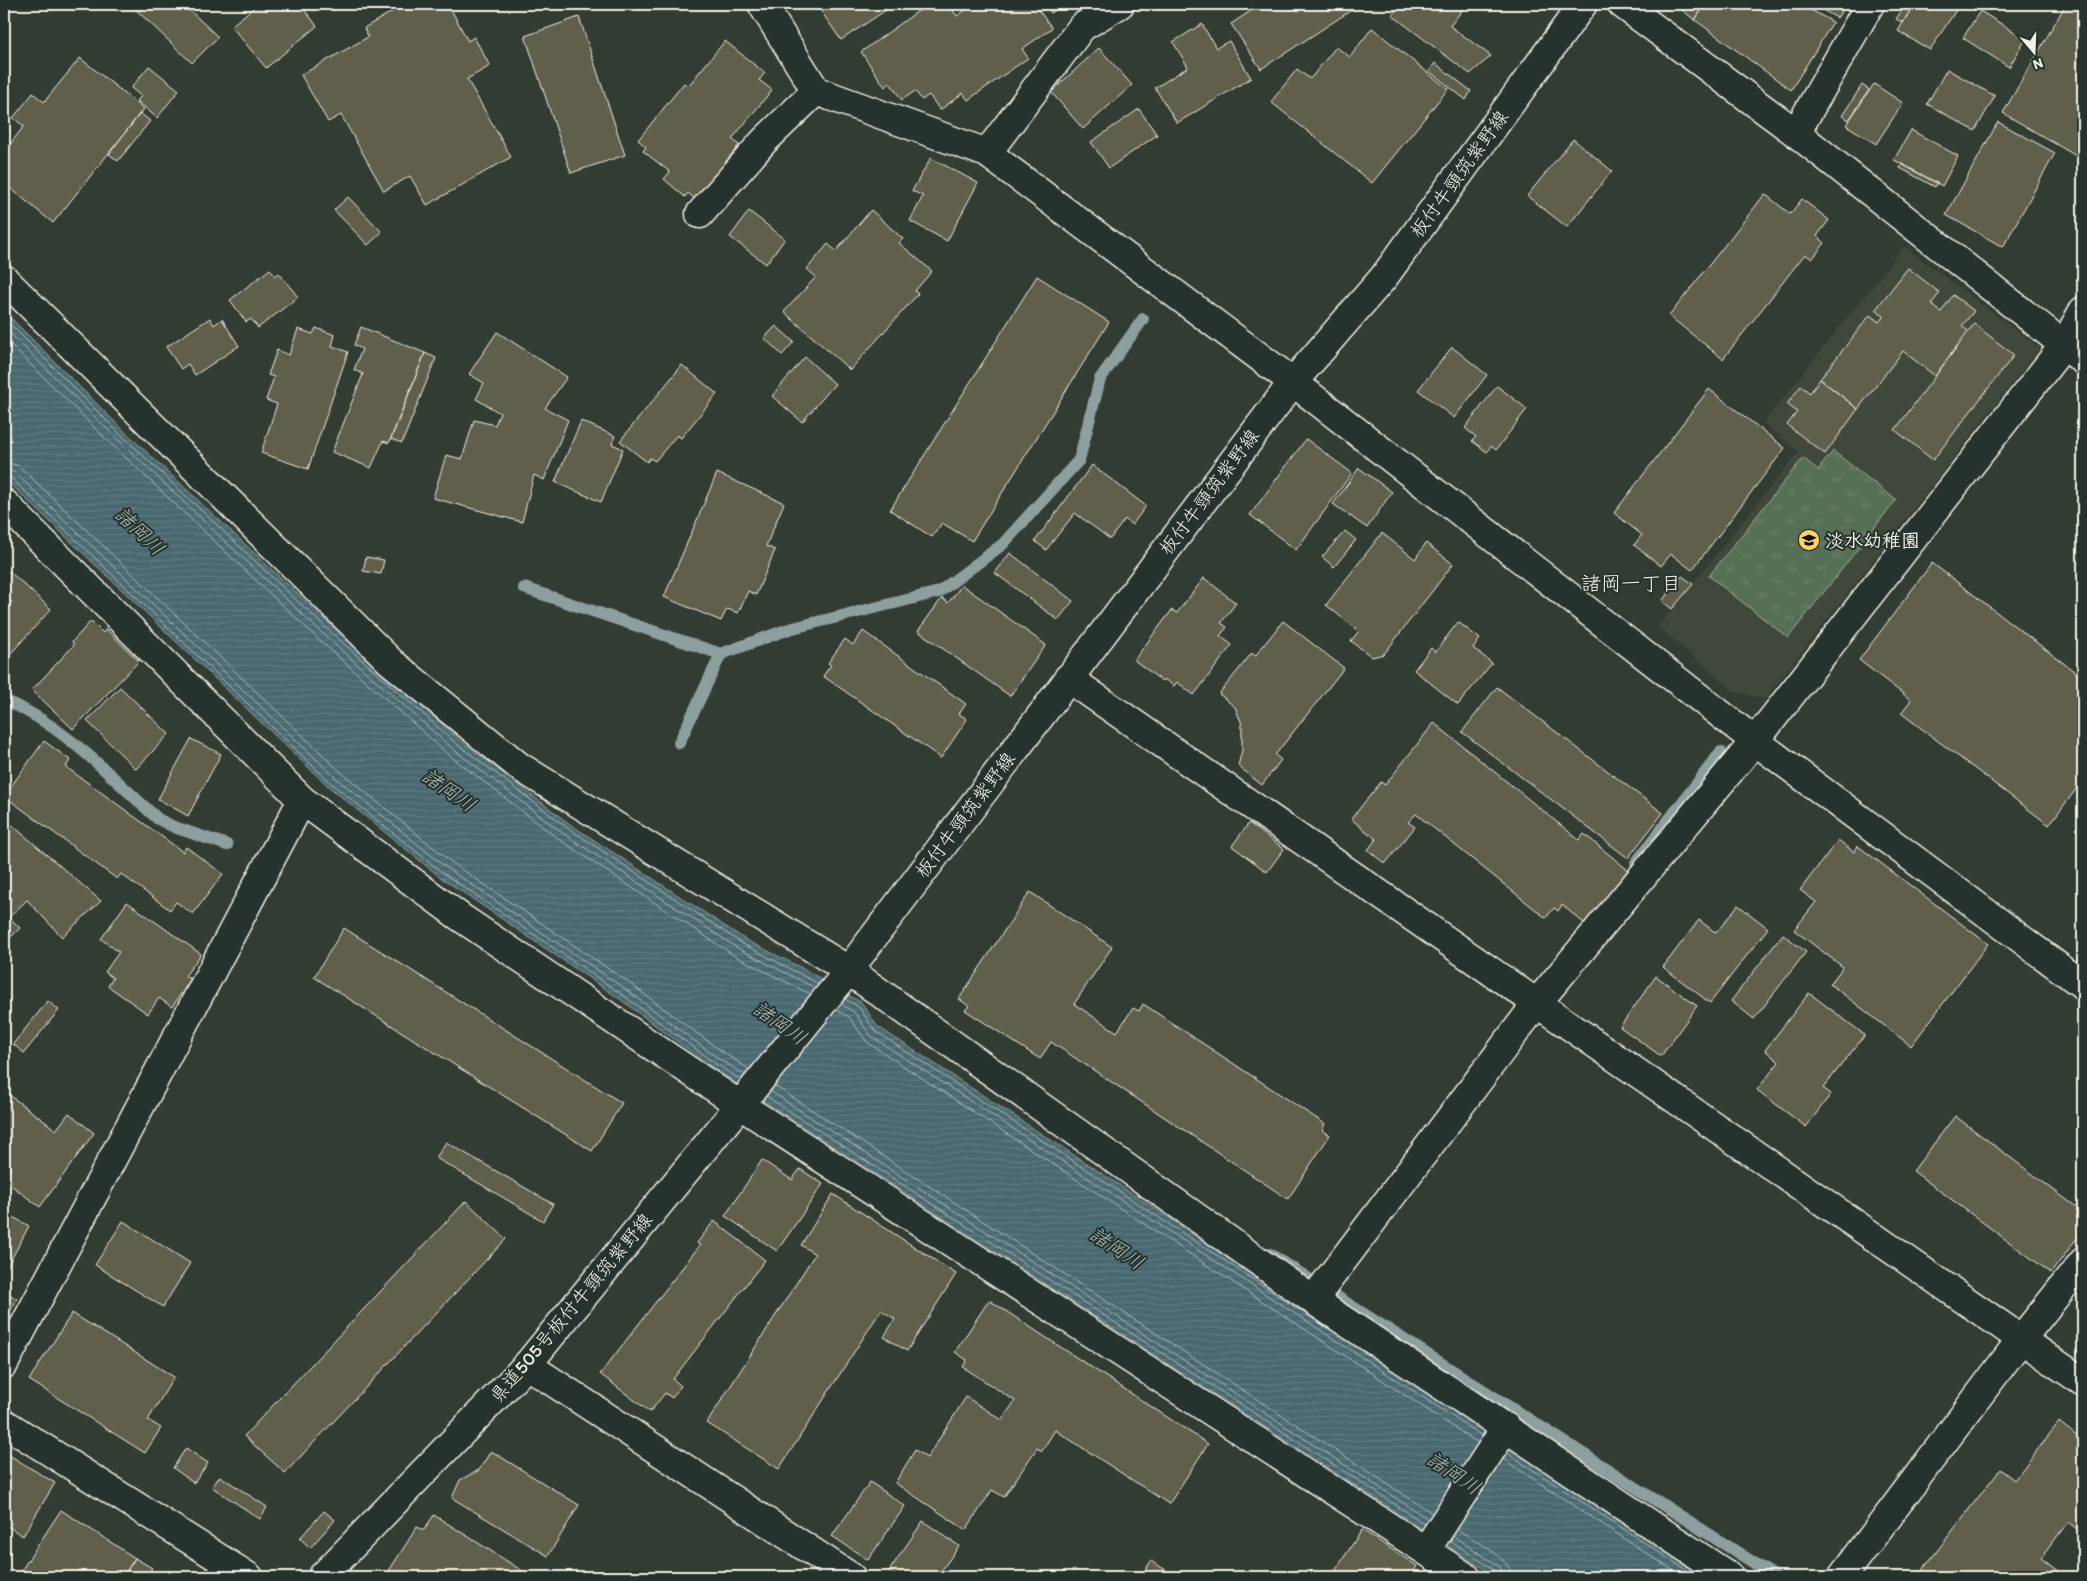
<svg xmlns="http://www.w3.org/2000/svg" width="2087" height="1581" viewBox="0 0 2087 1581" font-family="Itim,'Klee One',sans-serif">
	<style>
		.built { fill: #40463a }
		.park { fill: url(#park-tufts); stroke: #a6b09e }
		.water { fill: url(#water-rules); stroke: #8d9f9f }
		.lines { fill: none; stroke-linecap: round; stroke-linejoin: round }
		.shore { stroke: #afbab8; stroke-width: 1 }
		.stream { stroke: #8d9f9f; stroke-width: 12 }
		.building { fill: #615e4b; stroke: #f4f1e8 }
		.minor-casing { stroke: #f4f1e8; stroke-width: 31 }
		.tertiary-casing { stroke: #f4f1e8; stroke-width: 31 }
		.secondary-casing { stroke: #f4f1e8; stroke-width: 31 }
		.minor { stroke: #26332d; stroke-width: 28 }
		.tertiary { stroke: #26332d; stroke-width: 28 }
		.secondary { stroke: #26332d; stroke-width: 28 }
		.labels { text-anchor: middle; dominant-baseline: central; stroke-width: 4; stroke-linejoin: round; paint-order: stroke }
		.street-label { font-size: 19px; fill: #f4f1e8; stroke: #26332d }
		.poi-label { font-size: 19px; font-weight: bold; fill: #f4f1e8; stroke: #26332d; text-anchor: start }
		.water-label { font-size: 20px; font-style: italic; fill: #afbab8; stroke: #26332d }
		.neighbourhood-label { font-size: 20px; fill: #f4f1e8; stroke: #26332d }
	</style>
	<defs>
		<pattern id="park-tufts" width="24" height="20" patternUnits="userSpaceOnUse" patternTransform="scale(1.25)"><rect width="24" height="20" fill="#576f54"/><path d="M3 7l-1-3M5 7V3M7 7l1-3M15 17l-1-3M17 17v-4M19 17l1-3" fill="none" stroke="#70846d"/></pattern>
		<pattern id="water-rules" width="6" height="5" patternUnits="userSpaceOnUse" patternTransform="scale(1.25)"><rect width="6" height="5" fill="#48686f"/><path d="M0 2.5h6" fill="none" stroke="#637e84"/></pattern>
	</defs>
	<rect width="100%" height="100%" fill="#323c33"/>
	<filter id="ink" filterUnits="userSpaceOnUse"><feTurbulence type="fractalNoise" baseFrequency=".02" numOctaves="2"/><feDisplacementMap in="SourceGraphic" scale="10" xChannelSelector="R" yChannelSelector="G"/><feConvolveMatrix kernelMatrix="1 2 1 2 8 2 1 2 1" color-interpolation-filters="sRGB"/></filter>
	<g filter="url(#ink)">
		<path class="built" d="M1904,246L2040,348L1765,699L1735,692L1658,627L1798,452L1763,423Z"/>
		<path class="park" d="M1833,451L1896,500L1788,638L1709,576L1803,458L1818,470Z"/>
		<path class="water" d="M4,311L118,425L329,623L461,741L570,824L746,940L802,968L862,1003L877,1026L1717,1577H1496L710,1066L617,997L440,877L329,787L4,478Z"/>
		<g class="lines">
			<path class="shore" d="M4,318L115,429L325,627L457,744L568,828L743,944L819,984
				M4,327L111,433L321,632L453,749L564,834L739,949L815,988
				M4,338L105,438L316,637L449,755L560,840L735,956L810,994
				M4,461L19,466L342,773L451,862L628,982L721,1051L749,1069
				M4,468L14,472L337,779L447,868L624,988L716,1057L745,1075
				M4,475L9,476L332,784L443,873L620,993L713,1062L741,1080
				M845,999L859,1007L875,1031L1327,1328
				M841,1004L854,1012L871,1036L1482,1436
				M836,1010L849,1017L867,1042L1478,1443
				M775,1086L1432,1513
				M770,1091L1428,1519
				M766,1096L1425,1524
				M1507,1453L1697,1577
				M1503,1459L1683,1577
				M1457,1529C1473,1540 1511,1557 1512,1577
				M1453,1536L1500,1567L1505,1577
				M1450,1541L1496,1571L1498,1577"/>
			<path class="stream" d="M524,588L721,654
				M4,700C64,725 110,776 158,819L174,827L227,845
				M679,743L721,654L789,629L939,592L1003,544L1079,460L1100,379L1143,319
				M1636,863L1721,752
				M1270,1254L1776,1577"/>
		</g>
		<path class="building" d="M130,4H183L218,37L192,63Z
			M258,4H300L317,26L266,68L231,26Z
			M392,4H448L468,41L474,37L490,66L467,79L511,157L427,205L410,176L384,191L341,115L328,122L301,75L368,37L364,28L395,10Z
			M816,4H895L841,40Z
			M928,4H948L957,16L974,4H1034L1052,28L1022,49L1028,58L968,100L963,93L940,110L929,95L922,100L915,91L902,100L890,83L885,87L861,52Z
			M1045,4H1065L1051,13Z
			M1077,4H1106L1082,19L1074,5Z
			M1261,4H1267L1272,11L1283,4H1361L1261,69L1231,24Z
			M1400,4H1467L1450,26L1491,56L1470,74L1392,15Z
			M1674,4H1705L1695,20Z
			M1705,4H1800L1833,22L1791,90L1695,20Z
			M1812,4H1846L1837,18Z
			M1906,4H1914L1903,23L1896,19Z
			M1914,4H1960L1930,50L1898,31Z
			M2066,4H2083V160L2003,113Z
			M1980,11L2026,39L2009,67L1963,38Z
			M579,17L625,155L571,173L525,36Z
			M1202,24L1216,48L1229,41L1251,78L1177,123L1155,88L1188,67L1173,42Z
			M1372,28L1448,89L1372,183L1271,102L1297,69L1310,79L1336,47L1350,57Z
			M725,41L765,73L759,80L772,90L732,139L739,145L696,200L688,193L685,197L664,179L670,172L643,151L646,147L638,140L684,83L688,86Z
			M1099,48L1132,85L1083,129L1051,92Z
			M80,58L144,109L53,223L4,183V152L24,126L13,118L33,93L44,102Z
			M1435,63L1471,91L1466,100L1429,71Z
			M149,66L179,90L157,118L137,101L141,96L131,88Z
			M1947,69L1995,96L1975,131L1927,104Z
			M1874,84L1903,103L1876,144L1846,125Z
			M1862,85L1869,90L1849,120L1842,116Z
			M1139,109L1157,135L1109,168L1091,142Z
			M140,113L150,121L118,161L109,154Z
			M1998,122L2055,153L2003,247L1946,215Z
			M1911,130L1958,156L1942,186L1894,160Z
			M1573,139L1612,171L1567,227L1527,196Z
			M931,158L978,183L947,241L910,221L923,196L912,191Z
			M1902,164L1937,183L1935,187L1900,168Z
			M1765,194L1790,214L1802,199L1829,220L1817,236L1825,243L1812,259L1805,254L1723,359L1669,316Z
			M348,197L382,232L368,245L334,210Z
			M871,210L903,239L899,243L932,271L915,291L918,294L850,370L784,312L816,277L807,269L828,244L836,251Z
			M749,211L785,239L766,264L730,237Z
			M1908,268L1940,293L1931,304L1941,312L1953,295L1974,311L1962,326L1968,331L1935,376L1903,351L1858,409L1820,379L1870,315L1879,322L1884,316L1876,309Z
			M270,269L275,276L279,273L298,297L258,328L251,319L246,322L230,300Z
			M1037,276L1109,322L972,541L942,523L932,537L890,510Z
			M210,318L214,325L222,319L239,346L195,375L188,364L181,369L166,347Z
			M1974,324L2014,355L1933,460L1895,430Z
			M776,326L794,342L782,355L764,338Z
			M361,327L425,353L389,443L383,441L371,468L332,452L363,374L354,370L362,349L354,345Z
			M316,328L335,335L332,346L348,352L308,469L261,453L277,404L266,400L274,377L268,375L277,350L289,355L298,329L313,334Z
			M497,332L567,377L545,408L568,420L544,480L534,475L522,522L433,498L446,455L462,459L474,420L495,425L500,413L476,399L484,383L469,374Z
			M1452,347L1487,375L1454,418L1418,390Z
			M425,353L436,358L402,443L391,439Z
			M805,357L835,384L802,422L772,396Z
			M682,365L717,394L681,438L677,435L655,461L650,458L647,462L620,441Z
			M1820,379L1858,409L1825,454L1787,425L1797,412L1787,404L1801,386L1810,393Z
			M1497,386L1527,409L1496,450L1491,446L1487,452L1472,441L1476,437L1465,428Z
			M1709,389L1785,448L1692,570L1671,554L1661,566L1634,545L1642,535L1614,513Z
			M581,421L615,436L612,444L623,449L601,502L555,482Z
			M1306,439L1352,473L1296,550L1250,515Z
			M1092,465L1146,506L1132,525L1125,519L1110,539L1075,513L1046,550L1035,541Z
			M1359,468L1392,492L1367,528L1333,504Z
			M717,473L784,503L766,546L775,550L756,595L748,591L738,613L727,609L721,621L664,597Z
			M1345,531L1356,540L1334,567L1322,557Z
			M1382,533L1415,559L1426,543L1453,564L1384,654L1372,657L1351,641L1359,631L1326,605Z
			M1010,553L1073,601L1058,620L995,573Z
			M366,557L384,560L381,574L363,571Z
			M1932,563L2083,678V780L2049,825L1901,713L1911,700L1859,660Z
			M9,571L51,609L4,661V609L12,602L4,595V576Z
			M1682,576L1693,584L1672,609L1662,601Z
			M1204,578L1236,603L1221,623L1227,627L1220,636L1232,645L1194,695L1177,682L1174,686L1164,679L1162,681L1134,660L1172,610L1177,613Z
			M962,585L1046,645L1010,696L918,631L942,598L948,603Z
			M91,621L103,633L106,629L139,661L73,729L32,690L74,645L72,642Z
			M1283,621L1344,668L1275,755L1281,760L1262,785L1238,766L1242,750V724L1235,707L1219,694L1252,653L1255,656Z
			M1458,622L1480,639L1473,648L1492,663L1458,705L1414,670L1431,648L1435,652Z
			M863,631L966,704L959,714L967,719L941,758L823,676L831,665L828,663L845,639L853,645Z
			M120,687L169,734L136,769L87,721Z
			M1497,687L1663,813L1628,858L1462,732Z
			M1434,723L1579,840L1584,834L1628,870L1585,924L1562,905L1558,911L1554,908L1546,918L1416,814L1408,822L1415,827L1385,864L1368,850L1376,839L1351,819L1381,782L1385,785Z
			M191,739L221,754L188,816L158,799Z
			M44,741L70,760L66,767L183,852L186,847L223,874L193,914L176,902L170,910L121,874L117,879L4,796Z
			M1249,823L1284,849L1267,872L1232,846Z
			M12,825L101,901L62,937L27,900L9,917L20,928L4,944V833Z
			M1838,840L1854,852L1858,846L1988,944L1911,1046L1830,984L1843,967L1794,930L1816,902L1800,890Z
			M1030,892L1112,947L1074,1004L1117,1032L1133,1008L1139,1011L1143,1004L1325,1124L1322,1130L1330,1135L1288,1199L1051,1042L1040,1059L965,1010L969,1006L959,999Z
			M127,902L201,954L185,976L191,979L172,1007L159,998L148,1014L108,986L113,978L105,972L119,952L101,939Z
			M1738,905L1768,928L1710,1003L1663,967L1699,920L1716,933Z
			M344,928L622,1103L592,1151L314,977Z
			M1783,934L1806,952L1754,1019L1731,1001Z
			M1656,976L1697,1006L1661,1056L1620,1027Z
			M1809,993L1865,1035L1823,1088L1831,1094L1806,1127L1757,1090L1779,1062L1765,1050Z
			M48,1001L59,1010L24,1053L13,1044Z
			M4,1091L56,1130L69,1113L94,1133L40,1207L4,1180L10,1169L4,1164Z
			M1955,1116L2083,1212V1230L2051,1273L1913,1171Z
			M446,1142L553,1204L543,1221L436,1158Z
			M762,1160L792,1180L800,1169L823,1184L777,1251L725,1216Z
			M833,1194L956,1274L907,1351L884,1337L895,1319L881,1310L779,1469L707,1423L815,1254L801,1245Z
			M466,1201L506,1239L285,1473L244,1436Z
			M4,1212L29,1226L7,1267L4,1265Z
			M123,1221L190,1263L163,1307L95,1265Z
			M714,1221L765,1260L673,1379L681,1386L672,1398L665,1393L650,1412L600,1374L700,1245L697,1243Z
			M4,1291L17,1299L4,1322Z
			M989,1300L1208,1444L1169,1504L1055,1430L1042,1451L1037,1448L1004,1497L992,1490L966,1530L895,1483L915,1450L927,1458L966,1397L1002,1420L1015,1401L963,1367L967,1360L955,1352Z
			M72,1313L174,1377L148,1420L161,1428L145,1453L29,1380Z
			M2059,1422L2083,1441V1534L2068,1522L2041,1558L2059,1572L2055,1577H1917L2000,1469L2014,1480Z
			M186,1448L208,1463L194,1483L173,1468Z
			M491,1451L579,1505L548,1556L452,1498L460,1480L479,1470Z
			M4,1452L55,1483L23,1536L4,1524Z
			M220,1476L267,1507L260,1519L212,1487Z
			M870,1482L905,1506L868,1560L832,1536Z
			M61,1510L135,1558L123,1577H17Z
			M324,1511L335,1520L310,1548L300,1538Z
			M434,1515L532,1577H385L417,1527L424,1530Z
			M923,1521L959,1546L937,1577H898L889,1571Z
			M1362,1530L1417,1566L1410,1577H1331Z
			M4,1548L10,1551L4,1561Z
			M135,1558L152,1568L146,1577H123Z
			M1151,1561L1177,1577H1141Z"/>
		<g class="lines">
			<g class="minor-casing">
				<path id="minor" d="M762,4L816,91L987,153L1293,382
					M1622,4L1796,133L2083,360
					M1796,133L1870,4
					M987,153L1082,27L1120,4
					M700,214L764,141L816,91
					M4,279L391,662L520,767L848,970L1313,1300L1730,1577
					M4,503L302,800L460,917L740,1105L1466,1577
					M1068,678L2083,1382
					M1313,1300L1537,1003L1755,741L2064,345L2083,311
					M4,1364L302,800
					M527,1365L851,1577
					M1426,1550L1506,1427
					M1842,1577L2022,1338L2083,1262"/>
			</g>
			<g class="tertiary-casing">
				<path id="tertiary" d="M1293,382L1755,741L2083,985
					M4,1423L249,1577"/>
			</g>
			<g class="secondary-casing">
				<path id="secondary" d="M322,1577L527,1365L748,1095L838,984L1293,382L1384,277L1583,4"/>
			</g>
			<use href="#minor" class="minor"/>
			<use href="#tertiary" class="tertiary"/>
			<use href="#secondary" class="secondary"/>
		</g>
	</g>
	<defs>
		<g id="school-disc" transform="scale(1.125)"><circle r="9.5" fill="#ffd166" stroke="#26332d"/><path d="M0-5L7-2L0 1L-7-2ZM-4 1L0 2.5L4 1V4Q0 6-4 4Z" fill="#111"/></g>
	</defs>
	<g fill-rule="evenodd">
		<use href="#school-disc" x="1809" y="540"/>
	</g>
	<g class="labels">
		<g class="street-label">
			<text transform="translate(1459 174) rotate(-54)">板付牛頸筑紫野線</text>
			<text transform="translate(1209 492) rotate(-53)">板付牛頸筑紫野線</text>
			<text transform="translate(965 815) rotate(-53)">板付牛頸筑紫野線</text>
			<text transform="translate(571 1308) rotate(-50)">県道505号板付牛頸筑紫野線</text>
		</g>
		<g class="poi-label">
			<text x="1825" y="540">淡水幼稚園</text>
		</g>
		<g class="water-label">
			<text transform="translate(140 531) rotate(44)">諸岡川</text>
			<text transform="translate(449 790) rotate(35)">諸岡川</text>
			<text transform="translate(780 1023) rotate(35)">諸岡川</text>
			<text transform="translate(1117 1248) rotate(34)">諸岡川</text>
			<text transform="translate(1454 1473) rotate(34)">諸岡川</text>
		</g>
		<g class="neighbourhood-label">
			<text x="1631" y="583">諸岡一丁目</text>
		</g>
	</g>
	<rect width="2087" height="1581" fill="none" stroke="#26332d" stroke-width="20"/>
	<rect x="10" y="10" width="2067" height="1561" fill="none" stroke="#f4f1e8" stroke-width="2" filter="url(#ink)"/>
	<g transform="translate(2034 52) rotate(161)" stroke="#26332d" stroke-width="4" paint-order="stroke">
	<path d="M0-4L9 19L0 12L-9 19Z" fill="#f4f1e8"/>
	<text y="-8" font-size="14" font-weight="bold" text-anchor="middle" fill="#f4f1e8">N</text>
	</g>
</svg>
